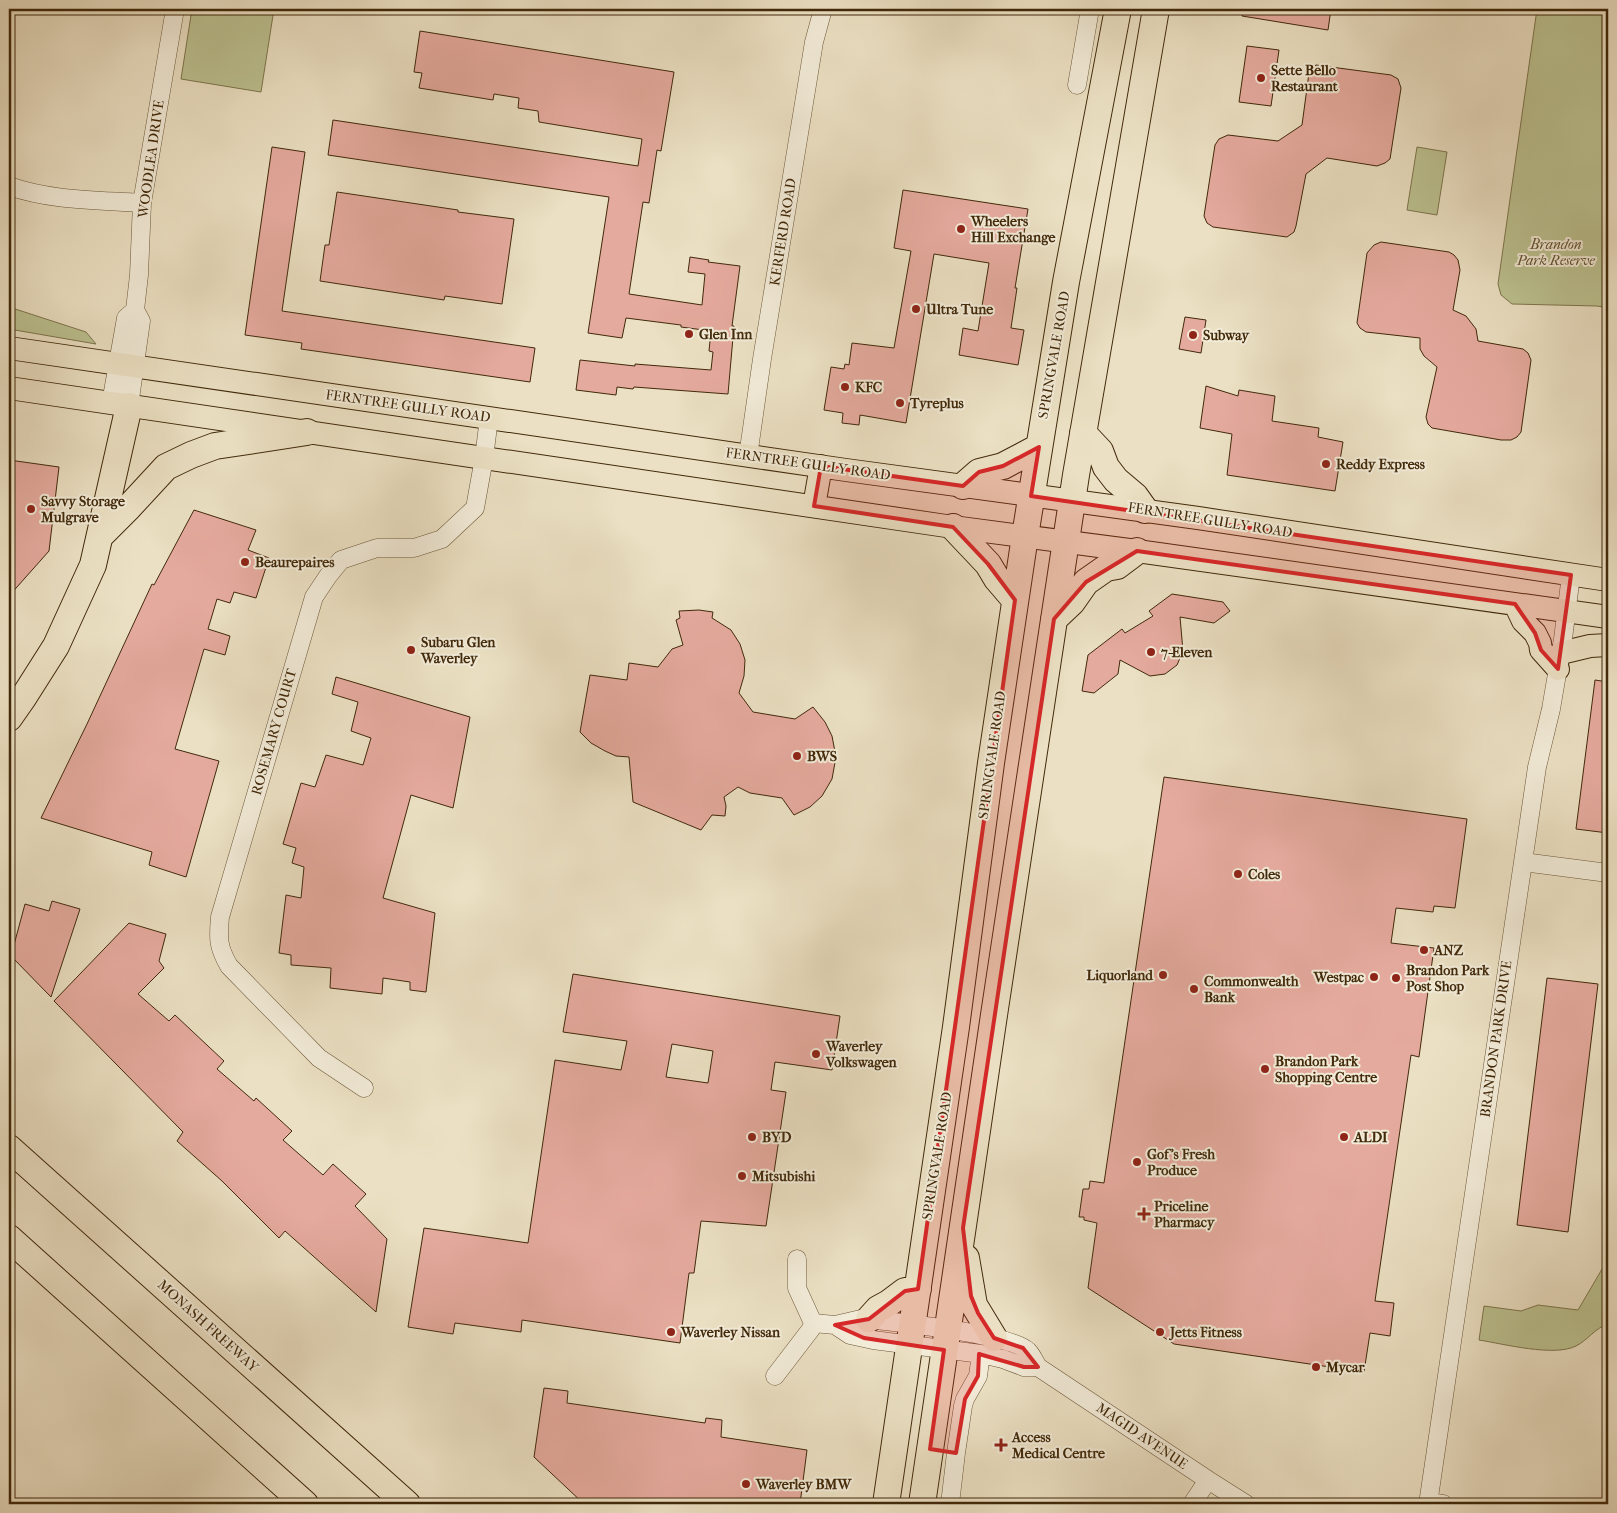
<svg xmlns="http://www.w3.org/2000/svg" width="1617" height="1513" viewBox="0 0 1617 1513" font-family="'IM FELL French Canon',serif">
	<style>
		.green { fill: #bcc190; stroke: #7e754d }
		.building { fill: #e5aa9e; stroke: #41290a; fill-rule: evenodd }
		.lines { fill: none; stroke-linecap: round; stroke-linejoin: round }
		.minor-casing { stroke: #6c5738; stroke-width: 19 }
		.major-casing { stroke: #41290a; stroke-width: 24 }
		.highway-casing { stroke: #41290a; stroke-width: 28 }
		.minor { stroke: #f2ebd8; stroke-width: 18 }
		.major { stroke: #ebe0c3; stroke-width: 22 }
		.highway { stroke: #ebe0c3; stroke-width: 26 }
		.marked { fill: #d62828; fill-opacity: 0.2; stroke: #d62828; stroke-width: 4; stroke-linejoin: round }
		.poi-dot { fill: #8f2418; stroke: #f2ebd8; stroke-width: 2 }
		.labels { text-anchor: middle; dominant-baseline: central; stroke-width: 4; stroke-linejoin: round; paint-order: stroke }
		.poi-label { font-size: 14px; font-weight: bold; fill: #41290a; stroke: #f2ebd8; text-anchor: start }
		.street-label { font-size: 14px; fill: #41290a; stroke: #f2ebd8 }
		.park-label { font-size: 14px; font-style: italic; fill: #604f2c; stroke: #f2ebd8 }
	</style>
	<rect width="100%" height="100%" fill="#ebe0c3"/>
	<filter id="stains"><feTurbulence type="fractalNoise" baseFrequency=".004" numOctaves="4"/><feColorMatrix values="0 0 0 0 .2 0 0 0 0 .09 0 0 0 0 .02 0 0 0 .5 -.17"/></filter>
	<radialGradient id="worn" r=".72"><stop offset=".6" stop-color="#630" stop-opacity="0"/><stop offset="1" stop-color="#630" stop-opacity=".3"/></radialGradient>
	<path class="green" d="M192,9H274L261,92L181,79Z
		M1537,9H1608V308L1597,306L1512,304L1501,295L1498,284Z
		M1417,147L1447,152L1437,215L1407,210Z
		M9,307L86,332L96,344L9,329Z
		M1608,1259V1324C1595,1328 1588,1340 1576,1346C1554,1357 1504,1344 1479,1340L1484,1306L1521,1311L1538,1305L1578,1310Z"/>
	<path class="building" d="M1243,9H1331L1328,30L1242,16Z
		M420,31L674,72L661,151L657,150L649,203L643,202L629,294L702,305L705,274L688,272L690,257L709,260L708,262L740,266L732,326H734L728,394L634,387L633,389L617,387L616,395L576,390L580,360L635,366V364L711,370L713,352L709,351L711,331L681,327V325L626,318L622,338L588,333L609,197L328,155L333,120L638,166L642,139L539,122L538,111L518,108L519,98L494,94L493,100L419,88L422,73L414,72Z
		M1247,46L1279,50L1271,106L1239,102Z
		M1316,65L1391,75L1398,79L1401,88L1390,159L1385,163L1377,166L1327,158L1306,174L1296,226L1294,232L1287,237L1213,227L1207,223L1204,216L1215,145L1219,139L1228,135L1278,141L1302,125L1309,73L1312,68Z
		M272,147L305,152L282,311L535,348L530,382L301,349L302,343L245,335Z
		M903,190L1028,209L1015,288H1017L1011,328L1024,330L1018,365L959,355L963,328L978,331L989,263L934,254L906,423L860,415L859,425L842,423L843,413L824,410L831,367L844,369L845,364L849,365L852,343L894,348L911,251L894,248Z
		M337,192L458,210V212L514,219L502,304L445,296L444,300L320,281L325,245H329Z
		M1381,242L1449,252L1454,255L1458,260L1460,270L1453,310L1466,316L1476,329L1478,341L1523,349L1528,353L1531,360L1521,432L1517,437L1511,440H1501L1432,428L1428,424L1426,417L1437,367L1424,356L1420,349V338L1366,332L1360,328L1357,323L1367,253L1374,245Z
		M1185,317L1206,320L1201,353L1179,349Z
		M1206,386L1238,396L1239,390L1275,396L1272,421L1319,428L1318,437L1343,442L1335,491L1227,475L1232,434L1200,428Z
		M9,460L59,467L49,551L9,596Z
		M194,510L256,530L248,550L269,558L256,598L234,592L230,603L217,599L208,629L230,636L225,655L204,649L175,749L219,761L186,877L149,865L152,852L41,818L87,724L152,584L154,585Z
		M1172,594L1223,602L1230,611L1214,623L1180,617L1183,651L1177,665L1165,674L1150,676L1120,660L1118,674L1094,693L1082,691L1088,655L1122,629L1125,633L1153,616L1149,611Z
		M699,610L713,612L712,618L731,630L740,644L745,660L744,676L739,693L753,712L795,719L813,707L825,722L832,736L836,757L832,779L822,796L810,807L794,815L782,798L750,793L738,787L724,797L726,806L725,816L712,815L701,830L633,802L629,757L616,756L605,751L591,743L580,732L590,675L627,680L629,663L658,667L672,649L683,645L676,620L680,618L679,611Z
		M336,677L470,717L453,808L411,795L383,898L435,913L426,992L410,990V982L383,978L382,994L330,988L331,968L291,965V955L279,953L286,895L301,898L304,867L292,863L296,848L283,844L301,783L315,787L326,755L363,765L371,738L351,731L358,702L332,694Z
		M1595,680L1608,682V833L1576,829Z
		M1164,777L1467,819L1455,908L1434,906L1433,912L1396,908L1391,943L1434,948L1419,1057L1411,1055L1375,1301L1394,1303L1390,1336L1370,1333L1364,1372L1174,1344L1088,1288L1097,1223L1084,1220V1217H1079L1083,1189H1089L1090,1181L1104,1183Z
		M52,901L80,909L51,997L11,956L25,904L49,911Z
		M129,923L166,934L159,961L164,968L138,994L169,1021L175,1015L224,1061L217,1069L254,1101L256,1098L292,1131L283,1140L323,1175L333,1164L366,1194L355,1206L387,1239L376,1312L285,1231L279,1238L222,1181L177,1141L183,1132L54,1001Z
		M573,974L840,1016L832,1070L775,1062L771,1090L786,1092L766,1226L701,1221L694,1273H689L680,1343L522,1320L521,1332L455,1323L453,1334L408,1327L424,1228L528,1243L555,1060L621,1070L627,1041L563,1032ZM672,1044L713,1051L708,1083L666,1077Z
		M1547,978L1598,984L1568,1232L1517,1225Z
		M544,1388L568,1391L567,1403L705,1423L706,1418L722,1420L721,1437L807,1450L800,1504H584L534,1457Z"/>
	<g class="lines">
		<g class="minor-casing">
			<path id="minor" d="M1077,85L1090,9
				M9,186C52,201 97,200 142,203
				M111,403L126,318L135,310
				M129,406L141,321L135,310L139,275L142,203L175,9
				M748,456L762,359L814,42L823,9
				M1523,862L1608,873
				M364,1088L319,1058L229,966C218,947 218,939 220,917L314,597L328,576L341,560L377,548H414L442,539L475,508L484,458L489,418
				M813,1323L835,1325L861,1319H869C899,1323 1008,1333 1028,1351C1032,1355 1035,1362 1038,1367L1208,1480L1246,1504
				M835,1325L850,1335L873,1340L981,1354L1003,1359L1024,1367H1038
				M775,1376L811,1329L813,1323L797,1288V1259
				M1428,1502L1443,1504
				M950,1504L956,1453L963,1406L965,1399L978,1376L981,1354
				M1192,1504L1208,1480
				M1428,1504L1523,862L1537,767L1551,709L1563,639L1571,575"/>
		</g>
		<g class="major-casing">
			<path id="major" d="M9,348L846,470L1198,518L1608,580
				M9,388L953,527L1137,551L1608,617
				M814,506L821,466
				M1515,604L1523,621L1535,633L1540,643L1541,650L1558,669
				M1561,653L1590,646L1608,645"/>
		</g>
		<g class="highway-casing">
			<path id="highway" d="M1083,433L1100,451L1106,467L1116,480L1135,496L1145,510
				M963,486L979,472L1003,466L1039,447
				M953,527L988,564L997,579L1015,600
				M101,535L129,507L166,467L191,455L215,446L307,432
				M1054,619L1072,602L1086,582L1106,568L1117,566L1137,551
				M9,718L23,698L56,646L93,565L129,406
				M9,1148L407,1504
				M9,1238L305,1504
				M966,1258L974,1305L994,1338
				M869,1319L878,1309L889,1303L905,1291L918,1289
				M886,1504L956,1027L991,763L1025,536L1066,282L1118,9
				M922,1504L994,1015L1076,475L1156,9"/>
		</g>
		<use href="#minor" class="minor"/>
		<use href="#major" class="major"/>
		<use href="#highway" class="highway"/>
	</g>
	<path class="marked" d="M1039,447L1031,496L1571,575L1558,669L1541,650L1535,633L1515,604L1137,551L1086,582L1054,619L963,1228L971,1296L978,1313L994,1338L1023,1348L1038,1367H1024L979,1354L978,1376L965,1399L956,1453L930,1449L944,1350L864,1338L835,1325L869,1319L905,1291L918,1289L1015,600L988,564L953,527L814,506L821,466L963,486L979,472L1003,466Z"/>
	<g class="poi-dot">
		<circle cx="1261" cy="78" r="5"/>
		<circle cx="961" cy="229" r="5"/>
		<circle cx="916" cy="309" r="5"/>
		<circle cx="689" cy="334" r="5"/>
		<circle cx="1193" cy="335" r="5"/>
		<circle cx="845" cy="387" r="5"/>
		<circle cx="900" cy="403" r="5"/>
		<circle cx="1326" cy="464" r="5"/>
		<circle cx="31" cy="509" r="5"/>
		<circle cx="245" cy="562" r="5"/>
		<circle cx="411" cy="650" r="5"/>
		<circle cx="1151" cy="652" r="5"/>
		<circle cx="797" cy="756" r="5"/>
		<circle cx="1238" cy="874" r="5"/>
		<circle cx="1424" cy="950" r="5"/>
		<circle cx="1163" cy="975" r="5"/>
		<circle cx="1374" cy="977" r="5"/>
		<circle cx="1396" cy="978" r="5"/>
		<circle cx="1194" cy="989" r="5"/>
		<circle cx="816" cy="1054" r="5"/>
		<circle cx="1265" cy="1069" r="5"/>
		<circle cx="752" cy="1137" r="5"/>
		<circle cx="1344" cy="1137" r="5"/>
		<circle cx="1137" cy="1162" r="5"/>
		<circle cx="742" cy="1176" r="5"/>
		<path d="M1141.5 1206.5h5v5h5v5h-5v5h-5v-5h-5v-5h5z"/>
		<circle cx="671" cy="1332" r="5"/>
		<circle cx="1160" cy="1332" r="5"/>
		<circle cx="1316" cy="1367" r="5"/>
		<path d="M998.5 1437.5h5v5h5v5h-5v5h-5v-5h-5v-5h5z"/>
		<circle cx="746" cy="1484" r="5"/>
	</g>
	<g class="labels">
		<g class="poi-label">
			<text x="1271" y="70">Sette Bello<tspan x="1271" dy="16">Restaurant</tspan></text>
			<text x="971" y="221">Wheelers<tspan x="971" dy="16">Hill Exchange</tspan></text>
			<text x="926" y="309">Ultra Tune</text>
			<text x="699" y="334">Glen Inn</text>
			<text x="1203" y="335">Subway</text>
			<text x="855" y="387">KFC</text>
			<text x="910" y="403">Tyreplus</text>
			<text x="1336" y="464">Reddy Express</text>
			<text x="41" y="501">Savvy Storage<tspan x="41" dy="16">Mulgrave</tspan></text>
			<text x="255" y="562">Beaurepaires</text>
			<text x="421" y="642">Subaru Glen<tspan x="421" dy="16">Waverley</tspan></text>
			<text x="1161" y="652">7-Eleven</text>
			<text x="807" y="756">BWS</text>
			<text x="1248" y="874">Coles</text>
			<text x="1434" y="950">ANZ</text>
			<text x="1406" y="970">Brandon Park<tspan x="1406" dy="16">Post Shop</tspan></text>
			<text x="1153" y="975" text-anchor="end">Liquorland</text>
			<text x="1364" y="977" text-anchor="end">Westpac</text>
			<text x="1204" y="981">Commonwealth<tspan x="1204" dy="16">Bank</tspan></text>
			<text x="826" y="1046">Waverley<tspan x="826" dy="16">Volkswagen</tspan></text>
			<text x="1275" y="1061">Brandon Park<tspan x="1275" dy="16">Shopping Centre</tspan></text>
			<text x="762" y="1137">BYD</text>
			<text x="1354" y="1137">ALDI</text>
			<text x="1147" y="1154">Gof's Fresh<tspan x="1147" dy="16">Produce</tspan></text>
			<text x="752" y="1176">Mitsubishi</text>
			<text x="1154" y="1206">Priceline<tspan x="1154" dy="16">Pharmacy</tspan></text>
			<text x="681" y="1332">Waverley Nissan</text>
			<text x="1170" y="1332">Jetts Fitness</text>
			<text x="1326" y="1367">Mycar</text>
			<text x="1012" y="1437">Access<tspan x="1012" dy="16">Medical Centre</tspan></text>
			<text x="756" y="1484">Waverley BMW</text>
		</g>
		<g class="street-label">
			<text transform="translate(151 159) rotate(-82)">WOODLEA DRIVE</text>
			<text transform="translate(783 232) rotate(-81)">KERFERD ROAD</text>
			<text transform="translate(1054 355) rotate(-80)">SPRINGVALE ROAD</text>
			<text transform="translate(408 406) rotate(8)">FERNTREE GULLY ROAD</text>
			<text transform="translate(808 464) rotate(8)">FERNTREE GULLY ROAD</text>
			<text transform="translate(1210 520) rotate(9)">FERNTREE GULLY ROAD</text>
			<text transform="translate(274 732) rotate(-74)">ROSEMARY COURT</text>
			<text transform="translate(992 755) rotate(-82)">SPRINGVALE ROAD</text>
			<text transform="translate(1496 1039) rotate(-82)">BRANDON PARK DRIVE</text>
			<text transform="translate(937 1156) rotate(-81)">SPRINGVALE ROAD</text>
			<text transform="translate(208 1326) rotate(42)">MONASH FREEWAY</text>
			<text transform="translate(1142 1436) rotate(34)">MAGID AVENUE</text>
		</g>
		<g class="park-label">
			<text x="1556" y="244">Brandon<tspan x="1556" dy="16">Park Reserve</tspan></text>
		</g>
	</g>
	<rect width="1617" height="1513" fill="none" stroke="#ebe0c3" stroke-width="30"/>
	<rect x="10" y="10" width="1597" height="1493" fill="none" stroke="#41290a" stroke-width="2.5"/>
	<rect x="15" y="15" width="1587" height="1483" fill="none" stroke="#41290a"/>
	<rect width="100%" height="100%" filter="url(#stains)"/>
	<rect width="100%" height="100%" fill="url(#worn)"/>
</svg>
